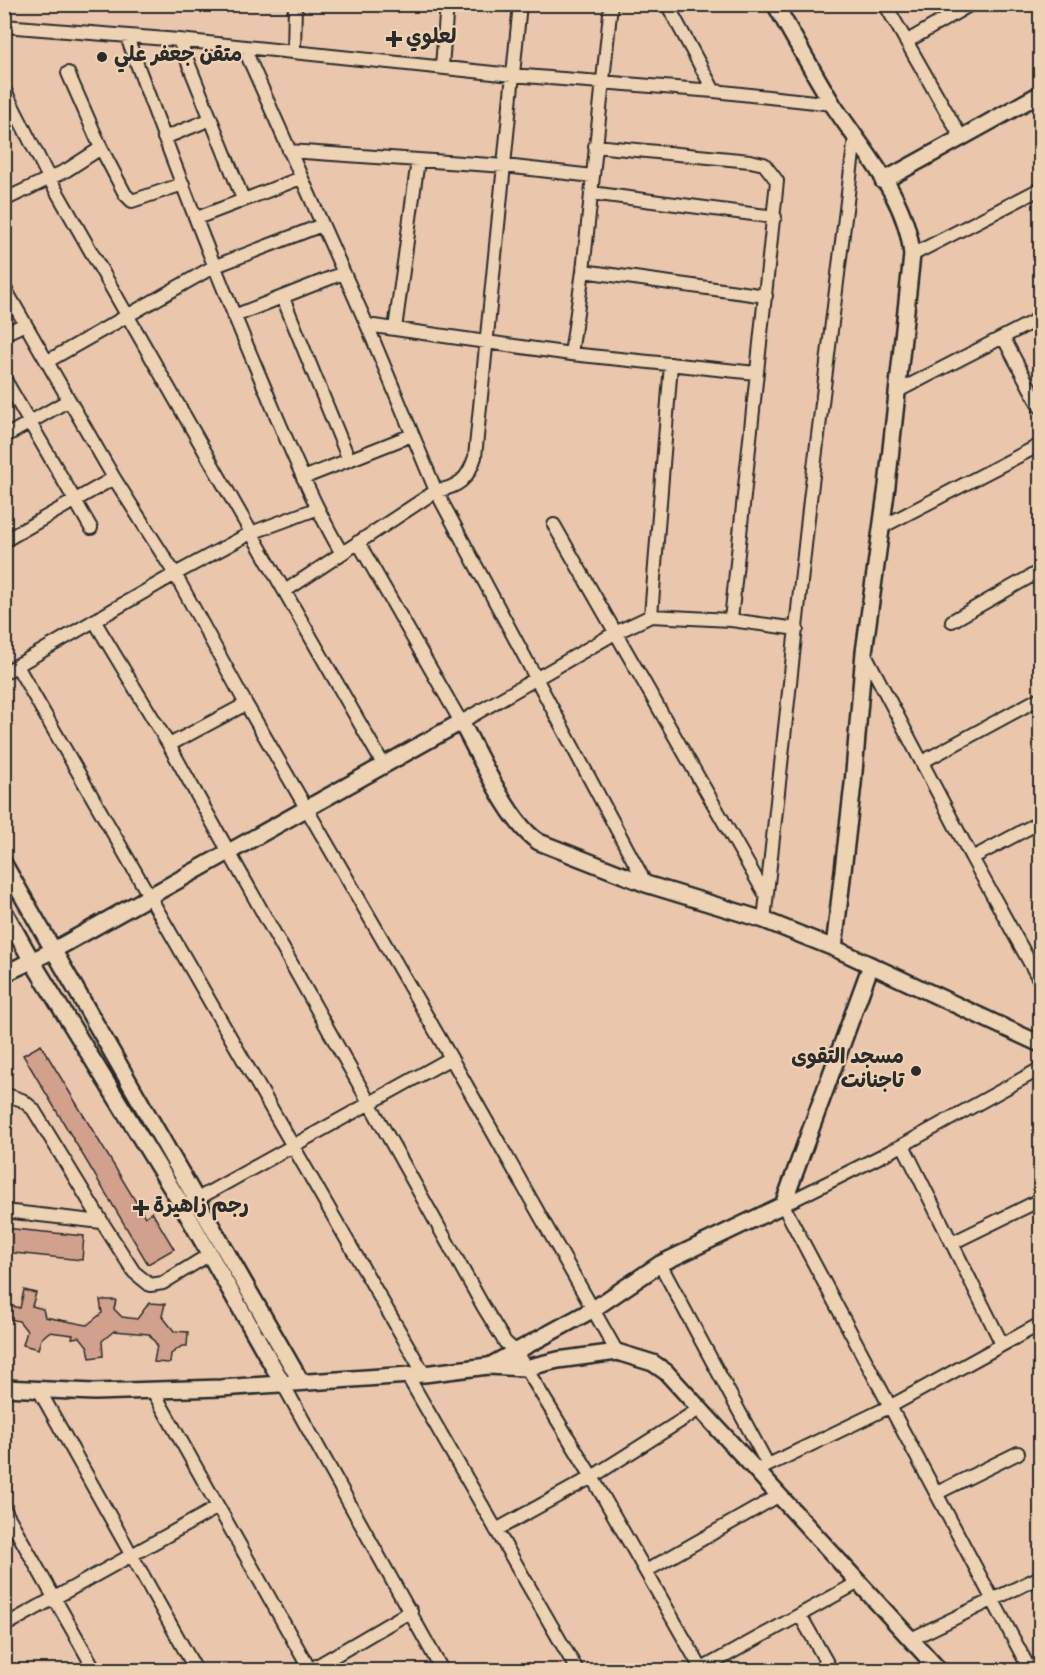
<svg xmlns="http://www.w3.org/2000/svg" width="1045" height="1675" viewBox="0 0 1045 1675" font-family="Dekko,'Playpen Sans Arabic',sans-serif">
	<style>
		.building { fill: #d2a18d; stroke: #2b2b2b; stroke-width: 1.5 }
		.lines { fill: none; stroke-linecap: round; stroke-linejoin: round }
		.minor-casing { stroke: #2b2b2b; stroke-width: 16 }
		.tertiary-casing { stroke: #2b2b2b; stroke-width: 20 }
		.minor { stroke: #edd2b4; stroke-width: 12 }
		.tertiary { stroke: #edd2b4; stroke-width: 15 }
		.poi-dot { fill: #2b2b2b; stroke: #edd2b4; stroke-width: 2 }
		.labels { text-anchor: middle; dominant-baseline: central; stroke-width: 4.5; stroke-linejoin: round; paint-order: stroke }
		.poi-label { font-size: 21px; font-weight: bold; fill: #2b2b2b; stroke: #edd2b4; text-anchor: start }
	</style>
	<rect width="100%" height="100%" fill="#eac7ac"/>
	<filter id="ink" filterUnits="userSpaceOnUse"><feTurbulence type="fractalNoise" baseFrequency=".0167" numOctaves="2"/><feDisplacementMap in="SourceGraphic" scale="12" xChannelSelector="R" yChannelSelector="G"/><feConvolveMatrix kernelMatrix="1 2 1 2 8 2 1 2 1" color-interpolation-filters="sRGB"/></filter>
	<g filter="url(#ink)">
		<path class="building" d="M41,1045L145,1217L152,1212L174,1249L148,1264L23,1055Z
			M4,1228L84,1236L82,1260L4,1252Z
			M24,1290L36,1293L32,1306L43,1309L45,1317L87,1325L102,1313L100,1300H116L114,1309L122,1317L137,1319L149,1303L165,1304L162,1316L174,1331L188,1332L187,1346H182L171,1354L170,1363L154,1362L157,1345L149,1334L114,1331L102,1341L103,1356L90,1358L88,1347L80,1337L72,1338L73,1335L49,1332L41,1339L38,1349L23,1345L27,1331L19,1321L4,1318V1304L20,1308Z"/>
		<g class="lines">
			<g class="minor-casing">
				<path id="minor" d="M667,4L714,91
					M885,4L962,139
					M4,26L179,40L512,75L714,91L833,104
					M127,37C170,154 214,269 263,384C287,441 310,498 341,552
					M179,40L243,199
					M906,42L971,4
					M244,48L367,325L436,491L646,884
					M294,52L295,4
					M442,66L447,4
					M4,89L49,178L383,764
					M164,138L211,119
					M595,146L750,161L764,164L777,181L731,620
					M101,148L125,194L132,201L183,184
					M289,151L505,166L593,176
					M591,193L775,217
					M4,200L67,170L101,148L68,73
					M197,218L301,178
					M912,255L1040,189
					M583,271L766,296
					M4,287L114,478L175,574L246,704L451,1058L617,1352
					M283,298L349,460
					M234,316L343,273
					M367,325L571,354L756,373
					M395,329L418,160
					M4,334L25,324
					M1003,337L1040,407
					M571,354L583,271L611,4
					M48,361L213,267L322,225
					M4,378L91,528
					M896,392L1040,318
					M4,437L69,400
					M303,478L412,435
					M554,525L765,894
					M882,527L1040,445
					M4,541L114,478
					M358,542L461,722L615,633L651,616L731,620L797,629
					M285,591L436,491C459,487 468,479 475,457L520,4
					M651,616L671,364
					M952,621L1040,571
					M95,622L169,745L483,1306L505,1342L516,1352L592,1477L702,1670
					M864,652L972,858L1040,981
					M17,666L424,1374
					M4,673L175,574L251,533L316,509
					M169,745L246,704
					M922,762L1040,698
					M972,858L1040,822
					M764,920L810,500L855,137
					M4,1094L22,1100L33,1109L102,1222
					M903,1145L1002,1344
					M190,1203L451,1058
					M4,1211L102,1222L134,1272L150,1285L163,1283L210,1254
					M952,1243L1040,1200
					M660,1264L768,1465
					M407,1375L577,1670
					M283,1384L442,1670
					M39,1390L196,1670
					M153,1391L310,1670
					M756,1471L891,1406L1040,1324
					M937,1493L1018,1453
					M4,1509L95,1670
					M496,1530L592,1477L701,1408
					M646,1571L778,1496
					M800,1615L831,1670
					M4,1626L218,1507
					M911,1639L1040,1577
					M310,1670L411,1611
					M700,1670L859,1582
					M1030,1670L783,1205L903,1145L1040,1069"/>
			</g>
			<g class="tertiary-casing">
				<path id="tertiary" d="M775,4C794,38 813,72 833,105C864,152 907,197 912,255L887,486L864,652L853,784L834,948
					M883,181L1040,94
					M4,864L301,1382
					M4,911L32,961L183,1207L283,1384
					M4,974L52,951L461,722C480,755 508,823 539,842L646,884L764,920L834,948L1040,1044
					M491,1365L592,1310L660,1264L783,1205L871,965
					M4,1388L94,1392L221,1388L424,1374L488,1366L525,1368L558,1360L617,1352L653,1363L666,1372L939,1670"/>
			</g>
			<use href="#minor" class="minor"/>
			<use href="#tertiary" class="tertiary"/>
		</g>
	</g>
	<g class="poi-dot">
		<path d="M391 30h6v6h6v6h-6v6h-6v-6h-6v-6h6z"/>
		<circle cx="102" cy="57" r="6"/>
		<circle cx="916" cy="1071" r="6"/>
		<path d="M138 1199h6v6h6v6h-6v6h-6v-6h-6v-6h6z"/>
	</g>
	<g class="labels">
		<g class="poi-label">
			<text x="406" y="39">لعلوي</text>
			<text x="114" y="57">متقن جعفر علي</text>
			<text x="904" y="1059" text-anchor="end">مسجد التقوى<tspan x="904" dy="24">تاجنانت</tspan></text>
			<text x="153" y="1208">رجم زاهيرة</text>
		</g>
	</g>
	<rect width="1045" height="1675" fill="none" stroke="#edd2b4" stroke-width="24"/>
	<rect x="12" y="12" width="1021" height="1651" fill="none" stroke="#2b2b2b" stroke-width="2" filter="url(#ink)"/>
</svg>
